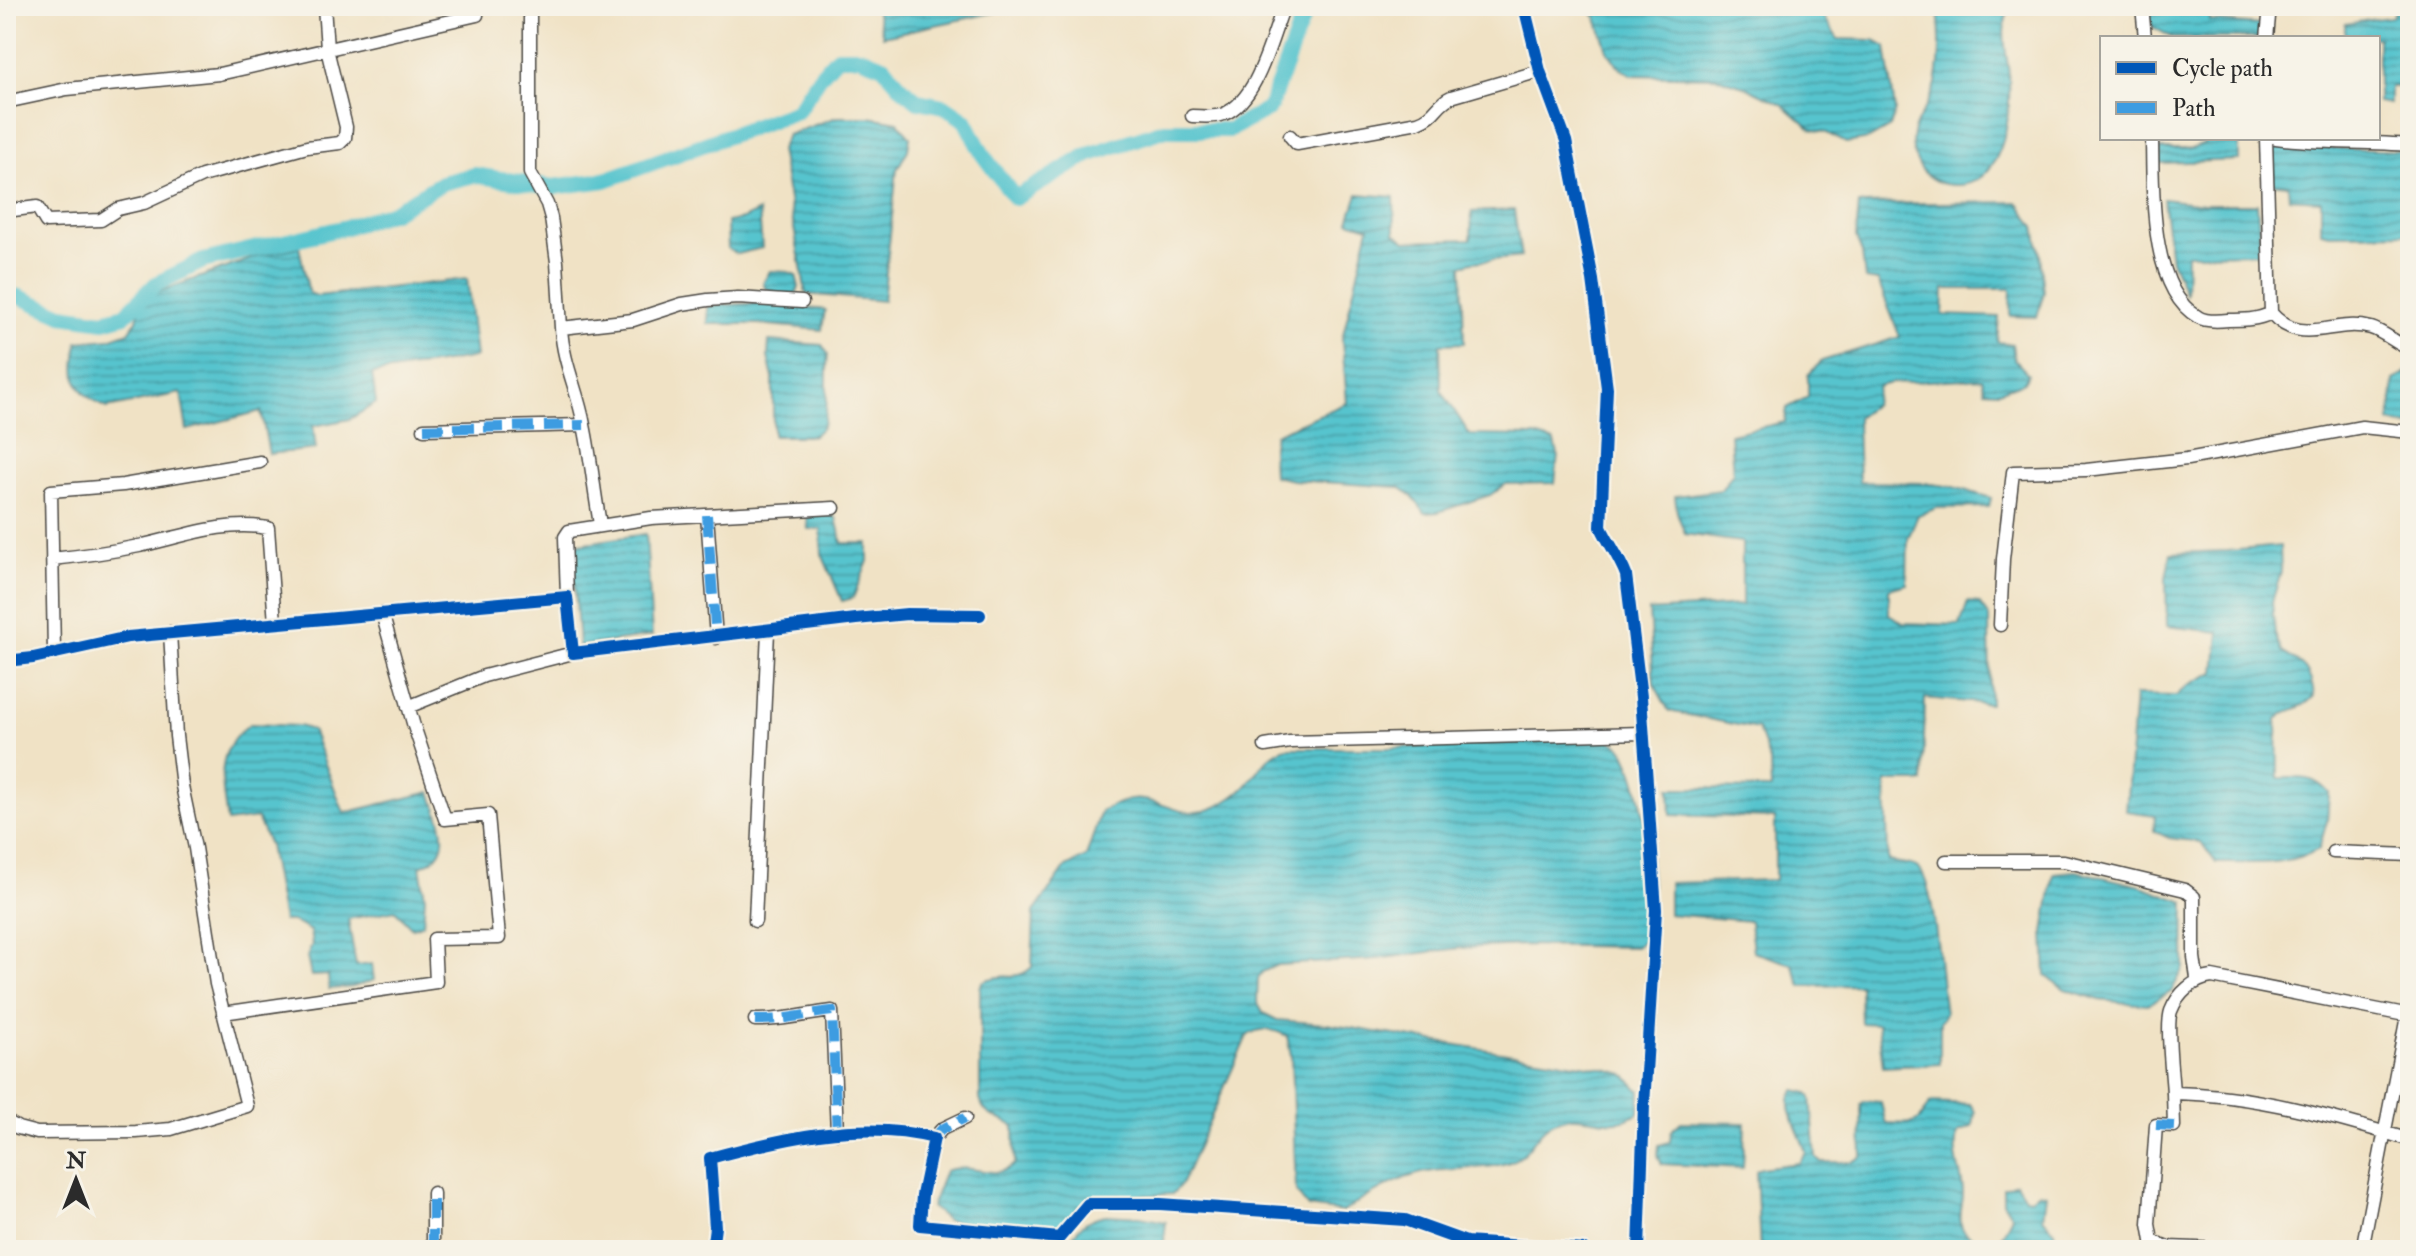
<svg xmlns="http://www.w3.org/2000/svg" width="2416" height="1256" viewBox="0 0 2416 1256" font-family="'IM FELL Double Pica',serif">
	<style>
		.water { fill: url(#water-rules); stroke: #41787c; stroke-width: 2 }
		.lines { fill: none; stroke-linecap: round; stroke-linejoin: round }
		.canal { stroke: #57c4ce; stroke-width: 16 }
		.street-casing { stroke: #494642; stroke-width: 15 }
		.street { stroke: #fff; stroke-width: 12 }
		.quiet { stroke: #3d9ce1; stroke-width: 10; stroke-dasharray: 20 10; stroke-linecap: butt }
		.cycleway-casing { stroke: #f7f3e8; stroke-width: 17 }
		.cycleway { stroke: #0057b8; stroke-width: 12 }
	</style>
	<defs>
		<pattern id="water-rules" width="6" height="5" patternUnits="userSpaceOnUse" patternTransform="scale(2)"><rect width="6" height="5" fill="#57c4ce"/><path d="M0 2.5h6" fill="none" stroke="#489fa7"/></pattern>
	</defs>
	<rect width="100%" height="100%" fill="#f7f3e8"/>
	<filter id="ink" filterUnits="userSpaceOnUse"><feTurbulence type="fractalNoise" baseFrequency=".0125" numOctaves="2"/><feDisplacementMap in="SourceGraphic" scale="16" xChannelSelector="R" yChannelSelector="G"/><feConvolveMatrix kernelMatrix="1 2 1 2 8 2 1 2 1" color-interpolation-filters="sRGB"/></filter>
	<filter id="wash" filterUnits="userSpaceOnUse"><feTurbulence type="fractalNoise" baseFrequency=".006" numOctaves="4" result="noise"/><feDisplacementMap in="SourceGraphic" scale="32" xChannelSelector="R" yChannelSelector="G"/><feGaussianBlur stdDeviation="1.8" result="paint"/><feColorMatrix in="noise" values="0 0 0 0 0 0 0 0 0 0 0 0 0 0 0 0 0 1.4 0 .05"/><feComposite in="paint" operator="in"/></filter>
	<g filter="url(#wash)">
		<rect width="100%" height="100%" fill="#f0e2c5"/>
		<path class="water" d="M875,6H1025L883,36Z
			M1574,6H1821L1825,19L1838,39L1874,40L1886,47L1895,110L1890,127L1869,139L1846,143L1825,132L1811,129L1782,104L1744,86L1716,77L1632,75L1618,66L1607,50L1597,18L1589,9Z
			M1934,6H2012C1997,25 2008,56 2009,77C2011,120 2003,195 1945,184C1932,181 1923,174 1917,162C1901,127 1929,113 1936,83C1941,59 1941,34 1938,10Z
			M2170,6H2210V21L2261,25V38H2173L2151,26V9Z
			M2398,6H2410V87H2390V104L2378,102V38H2354L2345,35V24C2362,22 2375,18 2392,17Z
			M837,117H869L898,122L910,137L908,150L897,169L883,301L806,294L780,150L787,135Z
			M2204,138H2239V160L2160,163V149H2191L2204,144Z
			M2271,144L2303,148L2410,151V233L2330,234L2321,232V200L2289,198L2288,185L2271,183Z
			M1358,194L1394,197L1395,233L1406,241L1471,239L1472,212L1514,210L1521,257L1472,262L1462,265L1464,343L1440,344L1441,390L1470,435L1535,436L1555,442L1558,455L1555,483L1506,484L1490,495L1438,512L1425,513L1411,495L1399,487L1293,480L1273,476L1272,452L1275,434L1347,403L1342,339L1369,227L1349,221Z
			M2163,199L2204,204H2257L2261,253L2187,254L2186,295L2171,260Z
			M2018,202L2035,227L2040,255L2044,292L2037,317L2010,316L2011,289H1944L1943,315L1999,317L1997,342L2012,344L2014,359L2028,374L2024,382L1999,391L1985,390L1982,378L1891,383L1878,386L1874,404L1857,418L1859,482L1925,483L1954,487L1991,498L1989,507L1937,508L1918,515L1908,538L1907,584L1889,589V614L1903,623L1960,625L1968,602L1979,603L1989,617L1990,704L1925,698L1923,782H1886L1888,861C1896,863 1911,863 1918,868C1935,879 1941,989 1945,1014L1940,1022V1064L1883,1067L1878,1024L1861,1023L1860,985L1801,986L1792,964L1753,952L1750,921L1669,914V883L1775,880V818L1671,815L1670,788L1771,789L1770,762L1758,729L1669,711L1654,684L1649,611L1742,605V542L1685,534L1677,512L1675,496L1721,490L1733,473L1730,434L1785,422L1787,408L1808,397V375L1822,361L1900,337L1878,281L1865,279L1862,253L1856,238L1859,204Z
			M759,211L762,248L737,254L728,249L727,222L743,219Z
			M299,247L309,293L317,296L467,279L476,357L372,374L376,403L350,419L313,426L316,449L269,454L261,411L187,430L181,393L107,408C71,391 73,377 78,342L109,339L129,332L137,320L141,302L153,294L259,256Z
			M770,271L788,272L796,275L799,287L796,294L785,297L765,288L763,283Z
			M761,303L825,310L822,330L758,324H708V306Z
			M769,341L822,345L828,354C825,373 830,412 822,427C820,430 816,433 813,436H773V378L768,357Z
			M2410,369V427L2390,422L2394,380L2404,375Z
			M829,514L836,518L842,543H868V561L853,598L842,601L822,554L821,529H808L807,516Z
			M646,534L652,636L579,646L572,545Z
			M2280,546L2281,572L2272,602L2275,634L2282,652C2304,665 2311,670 2314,696C2299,713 2288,706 2277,720L2278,778C2302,779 2311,774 2329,793L2327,821L2319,849C2287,866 2252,863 2216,863L2201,842L2169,838L2154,831L2155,815L2126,811L2135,695L2176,696L2188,685L2215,672L2219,632L2167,626L2166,578L2171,553L2228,551Z
			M250,724L299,726L312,730L344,813L431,792C440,821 458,853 420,866L425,897L423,924L412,928L395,910L348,919L356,966L372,964L374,980L353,987L329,989L328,975L311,976L307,957L312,944L310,931L292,921H283L269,845L257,818L227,822C222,781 213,751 250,724Z
			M1601,737C1606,739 1614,741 1618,744C1643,768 1656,886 1651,920C1650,933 1645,939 1636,947L1524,945L1459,948L1376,959L1277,965L1262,972L1258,979L1257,1002L1263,1013L1277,1020L1326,1024L1601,1068L1624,1074L1640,1091L1639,1113C1611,1132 1590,1111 1562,1119C1534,1127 1534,1152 1512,1161C1486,1171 1453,1167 1426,1172C1396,1178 1368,1196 1343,1212L1308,1207L1296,1192L1291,1055L1287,1036C1273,1029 1260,1026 1247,1036L1182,1183L1172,1194L1095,1198L1079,1206L1061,1228L1044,1232L948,1221L931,1207L945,1171C971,1161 997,1184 1015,1163L1014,1126C998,1116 985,1119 980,1099V989L982,982C999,972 1018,982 1032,967L1034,912L1066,867L1086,857L1101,811C1115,804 1128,798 1143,800C1170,803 1184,821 1216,807C1225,803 1239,794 1246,786C1260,771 1266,755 1286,748H1394Z
			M2076,871L2141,886L2185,902L2184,968L2171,992L2147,1005L2100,1000L2065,989L2046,976L2044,932L2054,873Z
			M1795,1090L1808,1093L1811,1098L1816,1157L1821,1162H1852L1862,1157L1861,1104L1865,1101L1881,1102L1885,1121L1888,1123C1896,1123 1916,1126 1921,1118C1927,1111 1923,1108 1932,1102L1970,1104L1975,1112L1973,1126L1958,1133C1950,1154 1964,1175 1963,1196C1962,1206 1958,1219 1962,1228C1967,1238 1980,1240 1990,1242L2002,1236L2012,1216L2003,1202V1188L2016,1183L2025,1197L2030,1198L2040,1192L2046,1194L2043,1218L2054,1231L2057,1250H1760L1756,1171L1761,1168L1799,1163L1806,1153C1802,1135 1780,1104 1795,1090Z
			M1681,1122L1745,1123L1743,1168L1662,1164L1658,1155L1659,1145L1670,1142L1671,1131Z
			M1106,1215L1140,1217L1166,1222L1163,1250H1065C1076,1229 1083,1219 1106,1215Z"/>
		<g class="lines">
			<path class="canal" d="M6,295L20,297L62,315L104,321L125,315L156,284L203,261L347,227L393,212L442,183L474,175L553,187L605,180L797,111L821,75L837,57H860L883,66L902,88L918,101L944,106L965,120L983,155L1015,198L1088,155L1164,130H1229L1269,109L1307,6"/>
		</g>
	</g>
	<g filter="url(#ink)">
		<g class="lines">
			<g class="street-casing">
				<path id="street" d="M530,6V173L547,204L551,218L557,262L561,328
					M1524,6L1540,71L1566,141L1593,280L1607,388L1601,527C1609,544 1619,557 1626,575L1641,697L1656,910L1644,1105L1639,1250
					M2142,6L2145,38
					M2267,38L2270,6
					M6,102L67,89L219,74L477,15
					M1192,116C1202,116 1215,118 1224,114C1258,100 1271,38 1284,6
					M1290,136L1297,144L1418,122C1437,115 1436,104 1451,97L1540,71
					M2152,138C2153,187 2149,289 2198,317C2206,322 2219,321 2228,320C2243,320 2258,320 2271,313
					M2266,138L2271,313C2302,348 2332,318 2371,328C2384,332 2397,344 2410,349
					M2276,138C2321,144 2365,141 2410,145
					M6,211L37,207L46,222L101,220L118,209L144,203L202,176L307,147L340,143L345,138L346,127L327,49L324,6
					M424,429L584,425
					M707,515L716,638
					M600,524C594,491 591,458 584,425C578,391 563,363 561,328L633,320L682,304L708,300L738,298L802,302
					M52,559C81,556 110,552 139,546C182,537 223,520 268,528L275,623
					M567,597L565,537L569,531L651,518L834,508
					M2000,625L2003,559L2013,472L2086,470L2187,459L2362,427L2410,432
					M54,652L51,491L123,485L260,462
					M6,661L33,658L128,637L567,597L573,653L856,619L907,614L980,615
					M408,707L484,676L573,653
					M1265,746L1290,742L1643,733
					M2333,852L2410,855
					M1946,861H2064L2185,890L2194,897V957L2197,978
					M755,921L768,631
					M223,1013L436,982L434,939L499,938L488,815L445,819L413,723L382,613
					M755,1020C781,1021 806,1014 832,1011L837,1133
					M2173,1093C2172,1075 2166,1025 2171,1011C2178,993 2194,979 2212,977L2410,1016
					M6,1121L18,1128L37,1133L136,1132L171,1129L247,1106L216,984L195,848L182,786L176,736L170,632
					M934,1138L942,1129L965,1118
					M433,1250V1193
					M712,1250L715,1227L710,1158C780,1139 861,1119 934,1138L922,1195L920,1225L1059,1238L1088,1204H1160L1405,1220L1466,1242L1584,1250
					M2249,1250L2168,1247L2152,1241L2149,1224L2156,1125L2174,1126L2173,1093C2253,1094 2334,1117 2410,1140
					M2362,1250L2407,1016"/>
			</g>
			<use href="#street" class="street"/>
			<path class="quiet" d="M424,429L584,425
				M707,515L716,638
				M755,1020C781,1021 806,1014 832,1011L837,1133
				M2156,1125L2174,1126
				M934,1138L942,1129L965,1118
				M433,1250V1193"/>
			<g class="cycleway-casing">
				<path id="cycleway" d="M1524,6L1540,71L1566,141L1593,280L1607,388L1601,527C1609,544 1619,557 1626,575L1641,697L1656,910L1644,1105L1639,1250
					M6,661L33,658L128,637L567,597L573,653L856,619L907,614L980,615
					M712,1250L715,1227L710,1158C780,1139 861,1119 934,1138L922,1195L920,1225L1059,1238L1088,1204H1160L1405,1220L1466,1242L1584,1250"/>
			</g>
			<use href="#cycleway" class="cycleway"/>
		</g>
	</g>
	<rect width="2416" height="1256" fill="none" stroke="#f7f3e8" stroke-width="32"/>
	<rect x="2100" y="36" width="280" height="104" fill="#f7f3e8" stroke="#a5a39c" stroke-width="2"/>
	<rect x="2116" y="62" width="40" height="12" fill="#0057b8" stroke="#a5a39c" stroke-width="2"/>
	<text x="2172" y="76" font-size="24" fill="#2b2b2b">Cycle path</text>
	<rect x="2116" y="102" width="40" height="12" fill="#3d9ce1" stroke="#a5a39c" stroke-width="2"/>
	<text x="2172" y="116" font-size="24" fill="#2b2b2b">Path</text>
	<g transform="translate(76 1180)" stroke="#f7f3e8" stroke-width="6" paint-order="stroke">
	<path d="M0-6L14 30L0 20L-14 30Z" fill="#2b2b2b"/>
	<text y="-12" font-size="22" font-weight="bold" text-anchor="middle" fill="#2b2b2b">N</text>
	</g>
</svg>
